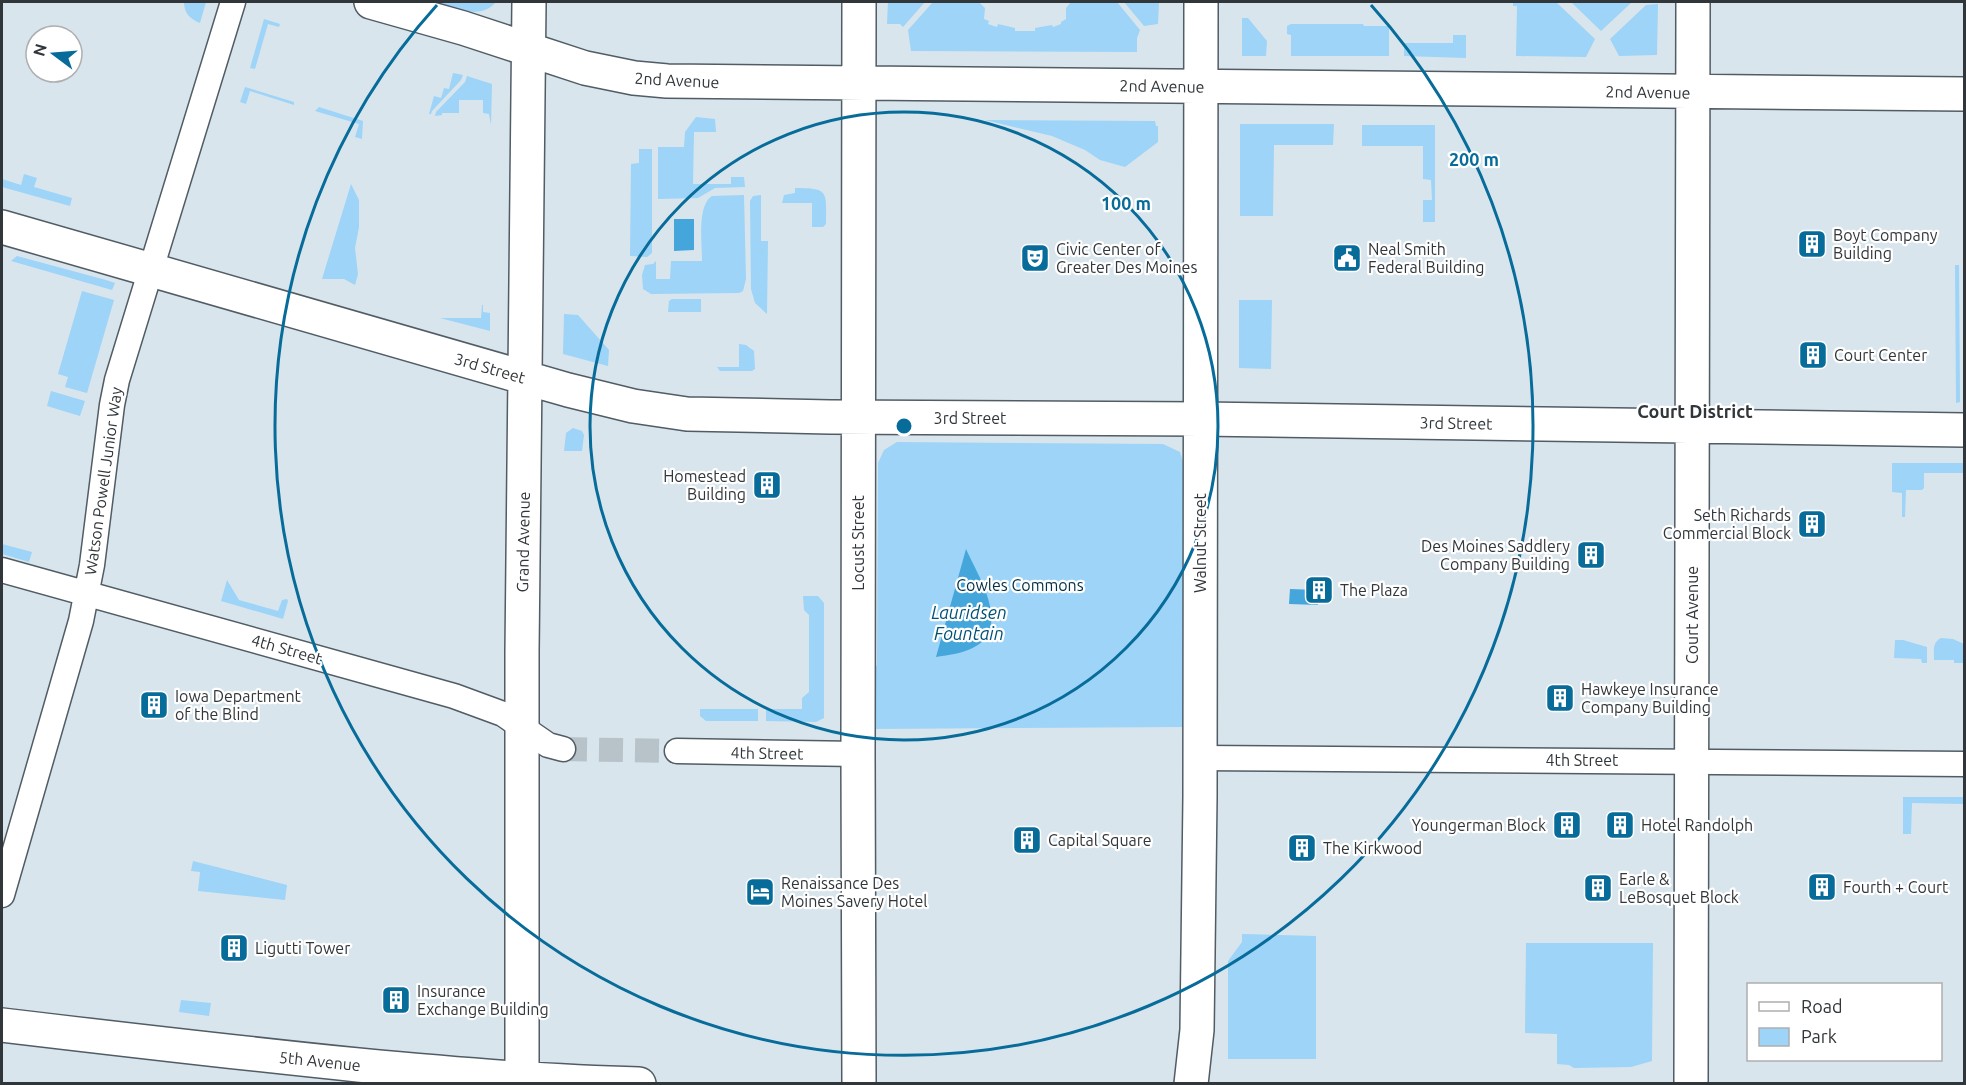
<svg xmlns="http://www.w3.org/2000/svg" width="1966" height="1085" viewBox="0 0 1966 1085" font-family="Ubuntu,sans-serif">
	<style>
		.green { fill: #9dd4f7 }
		.water { fill: #45a6dc }
		.lines { fill: none; stroke-linecap: round; stroke-linejoin: round }
		.street-tunnel { stroke: #b7c2c9; stroke-width: 24; stroke-dasharray: 24 12; stroke-linecap: butt }
		.street-casing { stroke: #515c64; stroke-width: 27 }
		.secondary-casing { stroke: #515c64; stroke-width: 36 }
		.street { stroke: #fff; stroke-width: 24 }
		.secondary { stroke: #fff; stroke-width: 33 }
		.ring { fill: none; stroke: #076c9a; stroke-width: 3 }
		.labels { text-anchor: middle; dominant-baseline: central; stroke-width: 4.5; stroke-linejoin: round; paint-order: stroke }
		.street-label { font-size: 16px; fill: #31363a; stroke: #fff }
		.poi-label { font-size: 16px; fill: #31363a; stroke: #fff; text-anchor: start }
		.park-label { font-size: 16px; fill: #032f45; stroke: #fff }
		.neighbourhood-label { font-size: 18px; font-weight: bold; fill: #31363a; stroke: #fff }
		.water-label { font-size: 18px; font-style: italic; fill: #025277; stroke: #fff }
		.centre { fill: #076c9a; stroke: #fff; stroke-width: 3 }
		.ring-label { font-size: 18px; text-anchor: middle; font-weight: bold; fill: #076c9a; stroke: #fff; stroke-width: 4.5; stroke-linejoin: round; paint-order: stroke }
	</style>
	<rect width="100%" height="100%" fill="#d8e5ed"/>
	<path class="green" d="M184,2H206L200,23C190,19 184,13 184,2Z
		M435,2H496C480,21 455,7 435,2Z
		M888,2H925L903,27L900,24H887Z
		M933,2H979L985,8L984,19L989,21L988,24L997,27L998,24L1015,28V31H1035V28L1052,25L1053,27L1061,24V22L1066,19V8L1071,2H1117L1140,30L1137,38V52L911,51L908,30Z
		M1124,2H1159L1158,24L1144,26Z
		M1513,2H1556L1595,39L1586,57L1516,56L1517,6H1513Z
		M1571,2L1631,3L1601,31Z
		M1658,4L1657,55L1619,56L1610,39L1646,5Z
		M1242,18H1248L1267,41L1266,56H1242Z
		M264,19L280,24L279,27L268,24L255,69L250,68Z
		M1291,24H1363L1364,26H1389V56H1291V35L1287,34V26Z
		M1453,35H1466V58L1404,56V43H1453Z
		M453,73L463,75L461,80L432,111L431,114H429L434,96L441,98L444,88L449,89Z
		M467,76L492,84L491,125L489,114L483,113V100H459V113H442V115L435,116L436,112L465,82Z
		M245,87L294,102V105L250,91L246,104L240,102Z
		M319,107L363,121L362,139L355,137L359,124L315,111Z
		M696,117L715,119L716,132H694L693,184H731V177H744L745,187L715,188L698,198L658,199V147H684L685,132Z
		M985,120L1155,121L1156,126H1158V142L1125,167L1100,160L1085,150L1052,136Z
		M1240,124H1334L1333,145H1274L1273,216H1240Z
		M1362,125H1435V222H1423V200H1432L1431,180L1423,179V146H1362Z
		M639,149H652V253L647,257L630,256L631,164L639,163Z
		M24,174L37,178L34,187L72,198L70,206L2,187V179L21,185Z
		M351,184L359,200V227L355,248L358,274L355,285L344,279H322Z
		M795,188C830,188 826,192 826,224L823,227H812V203H782L784,195L795,193Z
		M744,195L746,279L743,291L739,293L651,294L643,289L642,275L645,265L653,264L656,261V279H670L671,261H702C702,244 697,205 712,196Z
		M761,195V241H768L767,314L755,303L751,289L750,201L753,196Z
		M17,256L106,280L115,283L112,290L11,261Z
		M1955,265H1959L1960,402L1956,403Z
		M82,291L114,300L87,393L65,387L68,377L58,374Z
		M672,299H701V312H668L669,301Z
		M1239,300H1272L1271,369L1239,368Z
		M482,305H483V312L490,313V331L440,318H481Z
		M564,314L578,315L609,350L608,366L563,354Z
		M739,344L746,345L754,351L755,369L752,371H720L717,367H739Z
		M51,391L85,401L80,416L47,406Z
		M573,428L582,431L584,435L582,451H564L566,433Z
		M897,442L1163,444L1180,452L1184,465L1183,727L867,729L868,676L877,665L878,463L884,450Z
		M1892,463H1964V473H1924V488L1922,490H1906L1905,517H1902V493L1892,492Z
		M2,544L32,552L29,562L2,554Z
		M227,580L239,600L278,611L282,600L287,599L288,601L283,619L221,601Z
		M803,596H818L824,603V718L816,722L766,721V709H802V698L809,692V615L804,610Z
		M1941,638L1953,639L1964,644L1963,663H1954V660H1934C1934,650 1932,643 1941,638Z
		M1895,640H1903L1927,647V663H1922L1921,659L1894,658Z
		M700,709H758V721H706L700,716Z
		M1903,797H1964V804L1912,803L1911,834H1903Z
		M193,861L287,885L285,900L198,891L200,872L191,871Z
		M1242,934L1316,936V1059H1228V961L1242,942Z
		M1526,943H1653L1652,1061L1631,1067L1574,1068L1569,1065L1557,1064V1034L1525,1033Z
		M181,1000L211,1003L209,1016L179,1012Z"/>
	<path class="water" d="M674,219H694V250L674,251Z
		M966,549C979,578 1015,632 968,650C959,654 947,655 936,657Z
		M1290,589L1318,590V605L1289,604Z"/>
	<g class="lines">
		<path class="street-tunnel" d="M563,749L677,751"/>
		<g class="street-casing">
			<path id="street" d="M2,570L454,696L503,714L548,745L563,749
				M677,751L858,754
				M1199,758L1964,764
				M2,895L81,621L92,565L112,405L117,380L233,2"/>
		</g>
		<g class="secondary-casing">
			<path id="secondary" d="M371,2L463,28L585,68L634,78L667,81L1964,94
				M859,2L858,754L859,1084
				M2,227L568,390L633,406L687,414L830,417L1201,419L1964,430
				M2,1025C120,1039 239,1053 358,1065C452,1074 545,1082 639,1084
				M522,1084V652L529,2
				M1191,1084L1197,1030L1200,797L1201,2
				M1691,1084L1693,2"/>
		</g>
		<use href="#street" class="street"/>
		<use href="#secondary" class="secondary"/>
	</g>
	<g class="ring">
		<circle cx="904" cy="426" r="314"/>
		<path d="M1371 5A629 629 0 1 1 437 5"/>
	</g>
	<defs>
		<g id="building-square" transform="scale(1.5)"><rect x="-9" y="-9" width="18" height="18" rx="4" fill="#076c9a" stroke="#fff"/><path d="M-4-6H4V6H1V3H-1V6H-4ZM-2.5-4.3h1.7v1.8h-1.7ZM.8-4.3h1.7v1.8H.8ZM-2.5-1h1.7V.8h-1.7ZM.8-1h1.7V.8H.8Z" fill="#fff"/></g>
		<g id="theatre-square" transform="scale(1.5)"><rect x="-9" y="-9" width="18" height="18" rx="4" fill="#076c9a" stroke="#fff"/><path d="M-5-5.5Q0-4 5-5.5V0Q5 5 0 6Q-5 5-5 0ZM-3.3-2.5H-1v1.5H-3.3ZM1-2.5H3.3v1.5H1ZM-2.8 1Q0 5.5 2.8 1Z" fill="#fff"/></g>
		<g id="civic-square" transform="scale(1.5)"><rect x="-9" y="-9" width="18" height="18" rx="4" fill="#076c9a" stroke="#fff"/><path d="M-.6-6.5H3V-4.5H.6V-3L4-1V1h2V6H-6V1h2V-1L-.6-3ZM-1.2 2.5V6h2.4V2.5Z" fill="#fff"/></g>
		<g id="hotel-square" transform="scale(1.5)"><rect x="-9" y="-9" width="18" height="18" rx="4" fill="#076c9a" stroke="#fff"/><path d="M-6-4.5h1.5V1H6V5H4.5V3h-9V5H-6ZM-4 0a1.8 1.8 0 1 1 3.6 0ZM.5 0V-2.5h3Q6-2.5 6 0Z" fill="#fff"/></g>
	</defs>
	<g fill-rule="evenodd">
		<use href="#building-square" x="1812" y="244"/>
		<use href="#theatre-square" x="1035" y="258"/>
		<use href="#civic-square" x="1347" y="258"/>
		<use href="#building-square" x="1813" y="355"/>
		<use href="#building-square" x="767" y="485"/>
		<use href="#building-square" x="1812" y="524"/>
		<use href="#building-square" x="1591" y="555"/>
		<use href="#building-square" x="1319" y="590"/>
		<use href="#building-square" x="1560" y="698"/>
		<use href="#building-square" x="154" y="705"/>
		<use href="#building-square" x="1567" y="825"/>
		<use href="#building-square" x="1620" y="825"/>
		<use href="#building-square" x="1027" y="840"/>
		<use href="#building-square" x="1302" y="848"/>
		<use href="#building-square" x="1822" y="887"/>
		<use href="#building-square" x="1598" y="888"/>
		<use href="#hotel-square" x="760" y="892"/>
		<use href="#building-square" x="234" y="948"/>
		<use href="#building-square" x="396" y="1000"/>
	</g>
	<g class="labels">
		<g class="street-label">
			<text transform="translate(677 80) rotate(3)">2nd Avenue</text>
			<text transform="translate(1162 86) rotate(1)">2nd Avenue</text>
			<text transform="translate(1648 92) rotate(1)">2nd Avenue</text>
			<text transform="translate(490 368) rotate(16)">3rd Street</text>
			<text x="970" y="418">3rd Street</text>
			<text transform="translate(1456 423) rotate(1)">3rd Street</text>
			<text transform="translate(103 481) rotate(-82)">Watson Powell Junior Way</text>
			<text transform="translate(523 542) rotate(-89)">Grand Avenue</text>
			<text transform="translate(858 543) rotate(-90)">Locust Street</text>
			<text transform="translate(1200 543) rotate(-90)">Walnut Street</text>
			<text transform="translate(1692 615) rotate(-90)">Court Avenue</text>
			<text transform="translate(287 649) rotate(16)">4th Street</text>
			<text transform="translate(767 753) rotate(1)">4th Street</text>
			<text x="1582" y="760">4th Street</text>
			<text transform="translate(320 1061) rotate(6)">5th Avenue</text>
		</g>
		<g class="poi-label">
			<text x="1833" y="235">Boyt Company<tspan x="1833" dy="18">Building</tspan></text>
			<text x="1056" y="249">Civic Center of<tspan x="1056" dy="18">Greater Des Moines</tspan></text>
			<text x="1368" y="249">Neal Smith<tspan x="1368" dy="18">Federal Building</tspan></text>
			<text x="1834" y="355">Court Center</text>
			<text x="746" y="476" text-anchor="end">Homestead<tspan x="746" dy="18">Building</tspan></text>
			<text x="1791" y="515" text-anchor="end">Seth Richards<tspan x="1791" dy="18">Commercial Block</tspan></text>
			<text x="1570" y="546" text-anchor="end">Des Moines Saddlery<tspan x="1570" dy="18">Company Building</tspan></text>
			<text x="1340" y="590">The Plaza</text>
			<text x="1581" y="689">Hawkeye Insurance<tspan x="1581" dy="18">Company Building</tspan></text>
			<text x="175" y="696">Iowa Department<tspan x="175" dy="18">of the Blind</tspan></text>
			<text x="1546" y="825" text-anchor="end">Youngerman Block</text>
			<text x="1641" y="825">Hotel Randolph</text>
			<text x="1048" y="840">Capital Square</text>
			<text x="1323" y="848">The Kirkwood</text>
			<text x="1619" y="879">Earle &amp;<tspan x="1619" dy="18">LeBosquet Block</tspan></text>
			<text x="781" y="883">Renaissance Des<tspan x="781" dy="18">Moines Savery Hotel</tspan></text>
			<text x="1843" y="887">Fourth + Court</text>
			<text x="255" y="948">Ligutti Tower</text>
			<text x="417" y="991">Insurance<tspan x="417" dy="18">Exchange Building</tspan></text>
		</g>
		<g class="park-label">
			<text x="1020" y="585">Cowles Commons</text>
		</g>
		<g class="neighbourhood-label">
			<text x="1695" y="411">Court District</text>
		</g>
		<g class="water-label">
			<text x="969" y="612">Lauridsen<tspan x="969" dy="21">Fountain</tspan></text>
		</g>
	</g>
	<circle cx="904" cy="426" r="9" class="centre"/>
	<g class="ring-label">
		<text x="1474" y="166">200 m</text>
		<text x="1126" y="210">100 m</text>
	</g>
	<rect width="1966" height="1085" fill="none" stroke="#31363a" stroke-width="6"/>
	<rect x="1747" y="983" width="195" height="78" fill="#ffffff" stroke="#adafb0" stroke-width="1.5"/>
	<rect x="1759" y="1002" width="30" height="9" fill="#ffffff" stroke="#adafb0" stroke-width="1.5"/>
	<text x="1801" y="1013" font-size="18" fill="#31363a">Road</text>
	<rect x="1759" y="1028" width="30" height="18" fill="#9dd4f7" stroke="#adafb0" stroke-width="1.5"/>
	<text x="1801" y="1043" font-size="18" fill="#31363a">Park</text>
	<g transform="translate(54 54) rotate(286)"><circle r="28" fill="#ffffff" stroke="#adafb0" stroke-width="1.5"/>
	<path d="M0-4.5L10 22L0 15L-10 22Z" fill="#076c9a"/>
	<text y="-9" font-size="16" font-weight="bold" text-anchor="middle" fill="#31363a">N</text>
	</g>
</svg>
